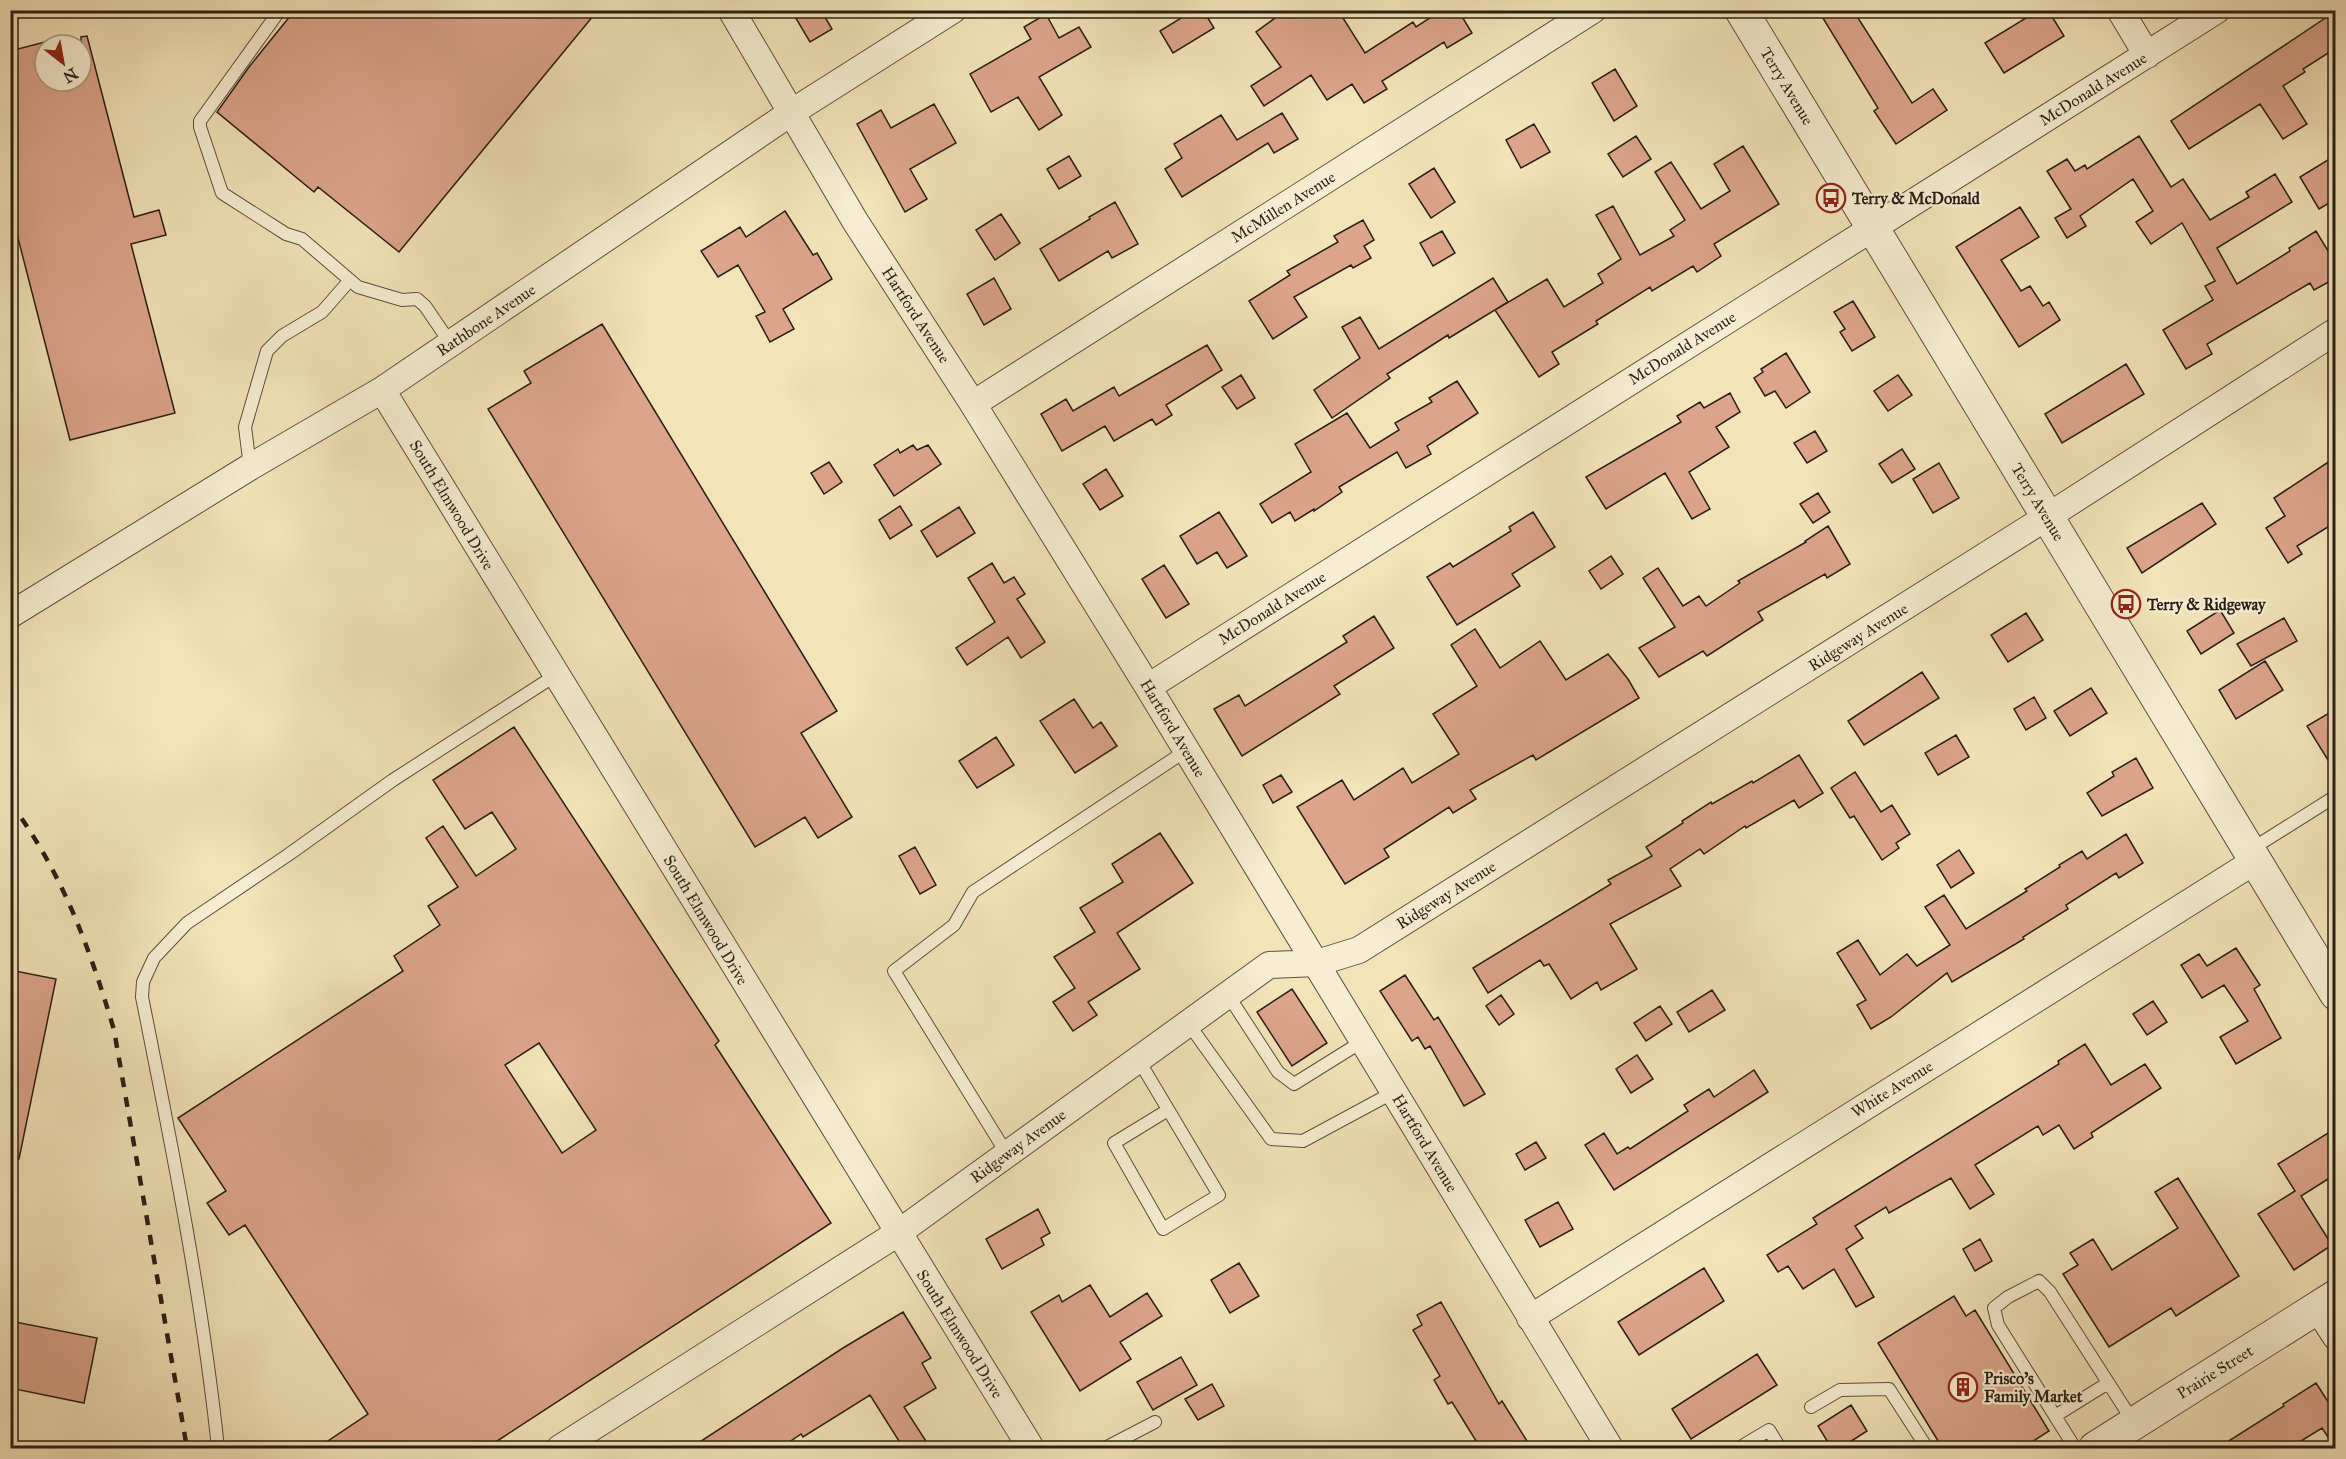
<svg xmlns="http://www.w3.org/2000/svg" width="2346" height="1459" viewBox="0 0 2346 1459" font-family="'IM FELL Great Primer',serif">
	<style>
		.building { fill: #dca48b; stroke: #281f16; stroke-width: 1.5; fill-rule: evenodd }
		.lines { fill: none; stroke-linecap: round; stroke-linejoin: round }
		.service-casing { stroke: #5a503f; stroke-width: 14 }
		.minor-casing { stroke: #5a503f; stroke-width: 28 }
		.tertiary-casing { stroke: #5a503f; stroke-width: 34 }
		.service { stroke: #f7edd2; stroke-width: 12 }
		.minor { stroke: #f7edd2; stroke-width: 26 }
		.tertiary { stroke: #f7edd2; stroke-width: 32 }
		.rail { stroke: #281f16; stroke-width: 4.5; stroke-dasharray: 10 10; stroke-linecap: butt }
		.labels { text-anchor: middle; dominant-baseline: central; stroke-width: 4.5; stroke-linejoin: round; paint-order: stroke }
		.street-label { font-size: 16px; fill: #281f16; stroke: #f7edd2 }
		.poi-label { font-size: 16px; font-weight: bold; fill: #281f16; stroke: #f7edd2; text-anchor: start }
	</style>
	<rect width="100%" height="100%" fill="#f2e3b9"/>
	<filter id="stains"><feTurbulence type="fractalNoise" baseFrequency=".00333" numOctaves="4"/><feColorMatrix values="0 0 0 0 .2 0 0 0 0 .09 0 0 0 0 .02 0 0 0 .5 -.17"/></filter>
	<radialGradient id="worn" r=".72"><stop offset=".6" stop-color="#630" stop-opacity="0"/><stop offset="1" stop-color="#630" stop-opacity=".3"/></radialGradient>
	<path class="building" d="M295,10H598L399,252L318,187L314,192L217,112L249,67Z
		M791,10H821L832,29L810,42Z
		M1194,10H1203L1214,28L1173,53L1160,31Z
		M1286,10H1338L1365,53L1413,22L1416,27L1442,10H1458L1472,33L1447,48L1444,42L1382,81L1387,89L1364,103L1352,84L1327,100L1311,75L1264,106L1251,86L1281,67L1256,32Z
		M1818,10H1853L1912,103L1933,89L1947,110L1896,144L1874,111L1878,108Z
		M2039,10H2048L2064,36L2004,73L1985,43Z
		M2336,11V48L2303,69L2305,72L2283,86L2307,124L2283,139L2260,104L2189,149L2171,121Z
		M1046,14L1059,38L1079,27L1091,47L1039,77L1062,115L1039,130L1018,97L991,112L970,74L1031,39L1024,27Z
		M87,36L134,217L159,210L166,235L131,244L175,413L70,440L10,207V51L45,42V81H81V37Z
		M1615,69L1637,106L1614,121L1592,83Z
		M934,104L956,143L910,169L927,199L905,212L857,124L881,110L891,128Z
		M1282,113L1298,139L1274,153L1268,143L1182,197L1165,169L1182,158L1174,144L1221,115L1237,140Z
		M1534,124L1550,152L1521,168L1506,140Z
		M1636,136L1651,159L1623,177L1608,154Z
		M2139,136L2171,187L2183,179L2210,220L2249,197L2246,192L2275,174L2292,202L2217,248L2237,284L2290,251L2289,248L2316,231L2336,264V278L2314,290L2310,283L2207,344L2212,354L2186,369L2163,330L2213,300L2205,286L2215,281L2182,223L2151,244L2136,222L2153,211L2133,179L2080,216L2086,226L2067,238L2055,218L2071,209L2047,171L2067,159L2075,171L2085,165L2087,169Z
		M1743,146L1779,204L1714,244L1721,256L1697,272L1693,266L1652,291L1650,287L1596,321L1598,324L1552,352L1559,364L1539,377L1495,310L1547,279L1564,307L1603,283L1598,274L1621,259L1596,215L1613,206L1640,255L1674,236L1670,230L1685,220L1655,172L1671,162L1701,209L1730,191L1714,164Z
		M2336,155V199L2319,209L2300,177Z
		M1069,156L1081,176L1059,189L1047,169Z
		M1434,168L1455,202L1431,218L1409,184Z
		M1115,202L1138,244L1112,258L1108,251L1059,281L1040,249L1090,219L1089,217Z
		M2020,207L2039,237L2001,260L2021,291L2030,286L2043,306L2049,302L2060,320L2019,347L1956,247Z
		M785,211L813,255L817,253L832,279L783,309L794,329L770,342L756,316L765,312L738,265L718,277L701,251L740,227L746,237Z
		M1001,214L1020,243L995,260L976,230Z
		M1363,220L1374,240L1364,246L1371,258L1353,268L1351,265L1294,297L1307,317L1273,339L1249,301L1290,275L1287,271L1338,242L1334,236Z
		M1442,231L1455,253L1433,266L1420,243Z
		M994,278L1011,309L984,325L967,294Z
		M1493,278L1508,302L1449,338L1448,335L1387,374L1390,378L1332,418L1314,390L1360,358L1342,327L1360,317L1379,349Z
		M1853,301L1875,337L1852,351L1840,332L1845,329L1834,312Z
		M602,324L837,711L801,733L852,817L818,838L805,817L755,847L488,409L531,383L524,371Z
		M1207,345L1222,370L1166,405L1172,415L1156,425L1152,419L1114,441L1105,426L1062,451L1041,414L1066,399L1073,411L1114,387L1119,396Z
		M1786,353L1810,392L1786,408L1775,391L1765,396L1754,378L1763,372L1761,369Z
		M2126,364L2144,394L2062,443L2045,414Z
		M1241,375L1255,398L1237,409L1222,387Z
		M1898,375L1912,395L1888,411L1874,391Z
		M1457,381L1478,413L1427,446L1431,454L1406,468L1397,452L1339,487L1342,492L1314,511V509L1295,521L1290,512L1272,523L1260,504L1311,472L1295,444L1347,413L1370,448L1399,430L1395,423L1432,402L1429,398Z
		M1730,393L1740,412L1716,427L1729,447L1689,472L1710,509L1692,519L1665,473L1606,509L1586,477L1681,422L1677,416L1700,402L1704,408Z
		M1815,431L1827,451L1807,463L1794,443Z
		M913,445L917,450L928,445L941,464L894,496L874,465L898,449L900,453Z
		M1902,449L1915,469L1892,483L1879,464Z
		M2336,457V522L2297,546L2302,554L2288,563L2266,528L2285,516L2274,498Z
		M829,462L842,482L824,494L811,473Z
		M1939,463L1959,498L1933,513L1913,479Z
		M1106,469L1123,496L1100,510L1083,484Z
		M1818,493L1830,512L1813,523L1800,504Z
		M2202,503L2216,524L2142,573L2127,548Z
		M900,506L912,525L890,539L879,520Z
		M959,507L975,533L937,557L921,531Z
		M1219,512L1247,556L1227,568L1217,552L1197,564L1180,536Z
		M1533,512L1555,547L1512,574L1520,586L1457,625L1427,577L1450,563L1453,567L1511,531L1509,527Z
		M1828,526L1850,564L1827,578L1825,574L1758,612L1763,620L1707,656L1703,651L1659,677L1639,648L1675,627L1643,578L1658,568L1683,606L1699,596L1706,606L1740,583L1738,581L1806,542L1805,541Z
		M1611,556L1623,574L1601,589L1589,571Z
		M992,563L1004,583L1014,577L1025,594L1017,599L1045,642L1021,658L1008,637L967,665L956,648L995,622L968,578Z
		M1164,565L1189,604L1166,618L1142,579Z
		M2220,610L2234,633L2201,654L2187,631Z
		M2026,613L2043,640L2008,662L1991,635Z
		M1374,616L1394,648L1334,686L1340,694L1242,756L1214,709L1239,695L1245,706L1347,642L1343,636Z
		M2284,618L2297,641L2251,666L2237,644Z
		M1475,629L1500,668L1540,641L1566,680L1608,654L1628,679L1639,698L1536,760L1533,755L1470,790L1476,799L1453,813L1449,807L1384,849L1389,857L1345,884L1297,807L1342,780L1354,800L1403,768L1412,783L1459,754L1433,714L1477,686L1451,645Z
		M2265,661L2283,690L2236,719L2219,690Z
		M1922,672L1939,698L1864,745L1848,721Z
		M2091,688L2107,713L2070,736L2054,711Z
		M2034,697L2046,718L2026,730L2014,709Z
		M1074,699L1093,728L1101,722L1117,746L1075,773L1040,721Z
		M2336,709V773L2307,726Z
		M514,727L719,1041L715,1045L831,1223L485,1449H316L368,1414L245,1225L229,1235L207,1203L226,1191L178,1118L403,971L394,956L440,925L428,906L458,887L426,838L443,826L476,876L516,849L492,812L465,829L433,780ZM539,1043L596,1130L562,1153L505,1065Z
		M1956,735L1969,757L1938,775L1925,753Z
		M996,737L1014,765L977,788L959,761Z
		M1799,755L1823,793L1799,808L1794,800L1746,828L1745,826L1704,854L1700,849L1670,869L1681,886L1610,924L1637,969L1601,990L1597,982L1571,999L1549,964L1544,966L1540,960L1488,993L1473,968L1611,884L1608,880L1652,856L1646,847L1683,823L1682,821L1711,802L1712,804L1752,781L1753,783Z
		M2136,758L2153,788L2102,816L2087,793L2114,776L2112,772Z
		M1855,772L1881,812L1892,805L1910,834L1896,843L1899,848L1882,860L1854,816L1850,818L1831,788Z
		M1281,775L1292,792L1273,803L1263,785Z
		M1160,833L1193,883L1117,933L1140,969L1088,1002L1097,1015L1073,1031L1053,1002L1075,988L1054,957L1095,932L1080,908L1123,882L1112,864Z
		M2126,834L2143,863L2119,878L2116,873L2066,905L2068,909L2023,937L2024,939L1952,982L1947,973L1891,1017L1871,1029L1857,1005L1866,1000L1837,953L1858,940L1880,975L1907,954L1917,966L1950,945L1925,907L1944,895L1966,929L2027,891L2025,889L2060,867L2059,865L2082,851L2087,859Z
		M915,847L936,885L920,894L899,856Z
		M1959,850L1974,873L1951,888L1937,865Z
		M2236,948L2260,985L2254,989L2281,1038L2236,1064L2220,1037L2248,1021L2224,985L2202,998L2181,965L2199,954L2207,966Z
		M10,970L56,979L19,1159L10,1158Z
		M1405,975L1434,1020L1438,1017L1485,1094L1464,1106L1430,1046L1425,1049L1418,1037L1412,1041L1380,991Z
		M1292,989L1327,1043L1292,1066L1257,1012Z
		M1712,990L1725,1010L1689,1032L1677,1012Z
		M1501,995L1514,1014L1499,1025L1486,1006Z
		M2153,1001L2167,1022L2147,1035L2133,1014Z
		M1660,1006L1672,1024L1646,1041L1634,1023Z
		M2085,1044L2111,1085L2145,1064L2161,1088L2091,1133L2093,1137L2074,1149L2059,1125L2043,1135L2038,1126L1975,1165L1994,1194L1970,1209L1951,1178L1889,1213L1886,1207L1855,1226L1863,1238L1846,1249L1874,1297L1856,1307L1834,1269L1803,1289L1788,1266L1778,1272L1767,1255L1817,1224L1813,1218L2059,1064L2058,1061Z
		M1637,1055L1653,1079L1631,1093L1616,1069Z
		M1754,1070L1768,1092L1614,1190L1585,1145L1604,1133L1617,1154L1628,1147L1630,1149L1688,1111L1684,1105L1709,1089L1714,1097Z
		M2336,1128V1174L2301,1196L2332,1245L2294,1270L2258,1214L2295,1191L2278,1164Z
		M1536,1142L1546,1158L1525,1170L1516,1154Z
		M2178,1178L2239,1276L2176,1316L2171,1308L2109,1347L2063,1274L2078,1265L2070,1253L2093,1239L2112,1270L2178,1228L2155,1192Z
		M1558,1202L1573,1229L1540,1247L1525,1220Z
		M1038,1209L1050,1233L1041,1238L1044,1245L1002,1269L986,1239Z
		M1980,1239L1992,1261L1975,1271L1963,1249Z
		M1239,1263L1259,1296L1230,1313L1211,1280Z
		M1704,1268L1724,1301L1639,1355L1618,1322Z
		M1090,1285L1110,1317L1147,1293L1162,1316L1120,1342L1131,1359L1080,1391L1031,1312L1059,1295L1062,1302Z
		M1954,1296L1966,1316L1975,1310L2049,1431L2021,1449H1943L1878,1343Z
		M1441,1302L1499,1404L1502,1401L1532,1449H1481L1452,1402L1448,1404L1434,1380L1440,1376L1413,1330L1422,1325L1417,1315Z
		M903,1312L931,1358L922,1363L936,1388L904,1407L931,1449H904L870,1395L803,1437L801,1434L779,1449H689L843,1348Z
		M10,1321L97,1338L84,1403L10,1388Z
		M1757,1354L1777,1385L1691,1439L1672,1409Z
		M1181,1357L1197,1385L1153,1410L1137,1382Z
		M2316,1383L2336,1414V1449L2322,1428L2288,1449H2216L2284,1406L2283,1404Z
		M1212,1384L1224,1406L1198,1420L1185,1399Z
		M1851,1405L1867,1431L1839,1449H1832L1818,1426Z"/>
	<g class="lines">
		<g class="service-casing">
			<path id="service" d="M280,10L200,121V127L222,193L286,234L302,239L358,287L402,300L417,299L425,306L451,344
				M250,467L245,427L267,351L282,336L322,312L350,280
				M2250,850L2336,796
				M1228,995L1278,1072L1294,1084L1363,1041
				M1188,1023L1271,1139L1303,1141L1394,1092
				M1138,1059L1219,1195L1163,1229L1114,1143L1168,1110
				M1007,1154L894,971L954,925L973,892L1187,750
				M1811,1407L1840,1390L1889,1389L1927,1448
				M2055,1416L2108,1383
				M218,1448C202,1296 172,1147 142,997L143,982L154,958L187,923L288,855L393,780L556,675
				M1105,1448L1155,1422
				M1739,1448L1769,1430L1780,1448
				M2075,1448L1998,1325L1994,1308L2008,1297L2039,1281L2050,1292L2134,1423"/>
		</g>
		<g class="minor-casing">
			<path id="minor" d="M731,10L855,221L973,404L1148,687L1610,1448
				M2120,10L2147,55
				M382,390L1031,1448
				M973,404L1593,10
				M10,615L250,467L382,390L792,112L953,10
				M1148,687L2217,10
				M2317,1308L2336,1337
				M1530,1318L2255,861
				M560,1448L898,1233L1269,965L1317,963L1359,950L2047,517L2336,331"/>
		</g>
		<g class="tertiary-casing">
			<path id="tertiary" d="M1741,10L2336,994
				M2095,1448L2336,1296"/>
		</g>
		<use href="#service" class="service"/>
		<use href="#minor" class="minor"/>
		<use href="#tertiary" class="tertiary"/>
		<path class="rail" d="M10,802C63,874 89,946 114,1030L187,1448"/>
	</g>
	<defs>
		<g id="bus-ring" transform="scale(1.5)"><circle r="9.5" fill="#f7edd2" stroke="#8f2418" stroke-width="1.5"/><path d="M-5-6H5V4H4V6H2V4H-2V6H-4V4H-5ZM-3.5-4V0h7V-4ZM-3.5 1.2v1.5H-2V1.2ZM2 1.2v1.5H3.5V1.2Z" fill="#8f2418"/></g>
		<g id="building-ring" transform="scale(1.5)"><circle r="9.5" fill="#f7edd2" stroke="#8f2418" stroke-width="1.5"/><path d="M-4-6H4V6H1V3H-1V6H-4ZM-2.5-4.3h1.7v1.8h-1.7ZM.8-4.3h1.7v1.8H.8ZM-2.5-1h1.7V.8h-1.7ZM.8-1h1.7V.8H.8Z" fill="#8f2418"/></g>
	</defs>
	<g fill-rule="evenodd">
		<use href="#bus-ring" x="1831" y="198"/>
		<use href="#bus-ring" x="2126" y="604"/>
		<use href="#building-ring" x="1963" y="1387"/>
	</g>
	<g class="labels">
		<g class="street-label">
			<text transform="translate(1787 86) rotate(59)">Terry Avenue</text>
			<text transform="translate(2093 89) rotate(-32)">McDonald Avenue</text>
			<text transform="translate(1283 207) rotate(-32)">McMillen Avenue</text>
			<text transform="translate(916 315) rotate(57)">Hartford Avenue</text>
			<text transform="translate(486 320) rotate(-34)">Rathbone Avenue</text>
			<text transform="translate(1682 348) rotate(-32)">McDonald Avenue</text>
			<text transform="translate(2038 502) rotate(59)">Terry Avenue</text>
			<text transform="translate(452 505) rotate(59)">South Elmwood Drive</text>
			<text transform="translate(1272 608) rotate(-32)">McDonald Avenue</text>
			<text transform="translate(1858 637) rotate(-32)">Ridgeway Avenue</text>
			<text transform="translate(1173 728) rotate(59)">Hartford Avenue</text>
			<text transform="translate(1446 895) rotate(-32)">Ridgeway Avenue</text>
			<text transform="translate(706 920) rotate(59)">South Elmwood Drive</text>
			<text transform="translate(1892 1089) rotate(-32)">White Avenue</text>
			<text transform="translate(1425 1143) rotate(59)">Hartford Avenue</text>
			<text transform="translate(1018 1146) rotate(-36)">Ridgeway Avenue</text>
			<text transform="translate(960 1334) rotate(58)">South Elmwood Drive</text>
			<text transform="translate(2215 1372) rotate(-32)">Prairie Street</text>
		</g>
		<g class="poi-label">
			<text x="1852" y="198">Terry &amp; McDonald</text>
			<text x="2147" y="604">Terry &amp; Ridgeway</text>
			<text x="1984" y="1378">Prisco's<tspan x="1984" dy="18">Family Market</tspan></text>
		</g>
	</g>
	<rect width="2346" height="1459" fill="none" stroke="#f2e3b9" stroke-width="36"/>
	<rect x="12" y="12" width="2322" height="1435" fill="none" stroke="#281f16" stroke-width="3"/>
	<rect x="18" y="18" width="2310" height="1423" fill="none" stroke="#281f16" stroke-width="1.5"/>
	<g transform="translate(63 63) rotate(149)"><circle r="28" fill="#f7edd2" stroke="#a49b87" stroke-width="1.5"/>
	<path d="M0-4.5L10 22L0 15L-10 22Z" fill="#8f2418"/>
	<text y="-9" font-size="16" font-weight="bold" text-anchor="middle" fill="#281f16">N</text>
	</g>
	<rect width="100%" height="100%" filter="url(#stains)"/>
	<rect width="100%" height="100%" fill="url(#worn)"/>
</svg>
